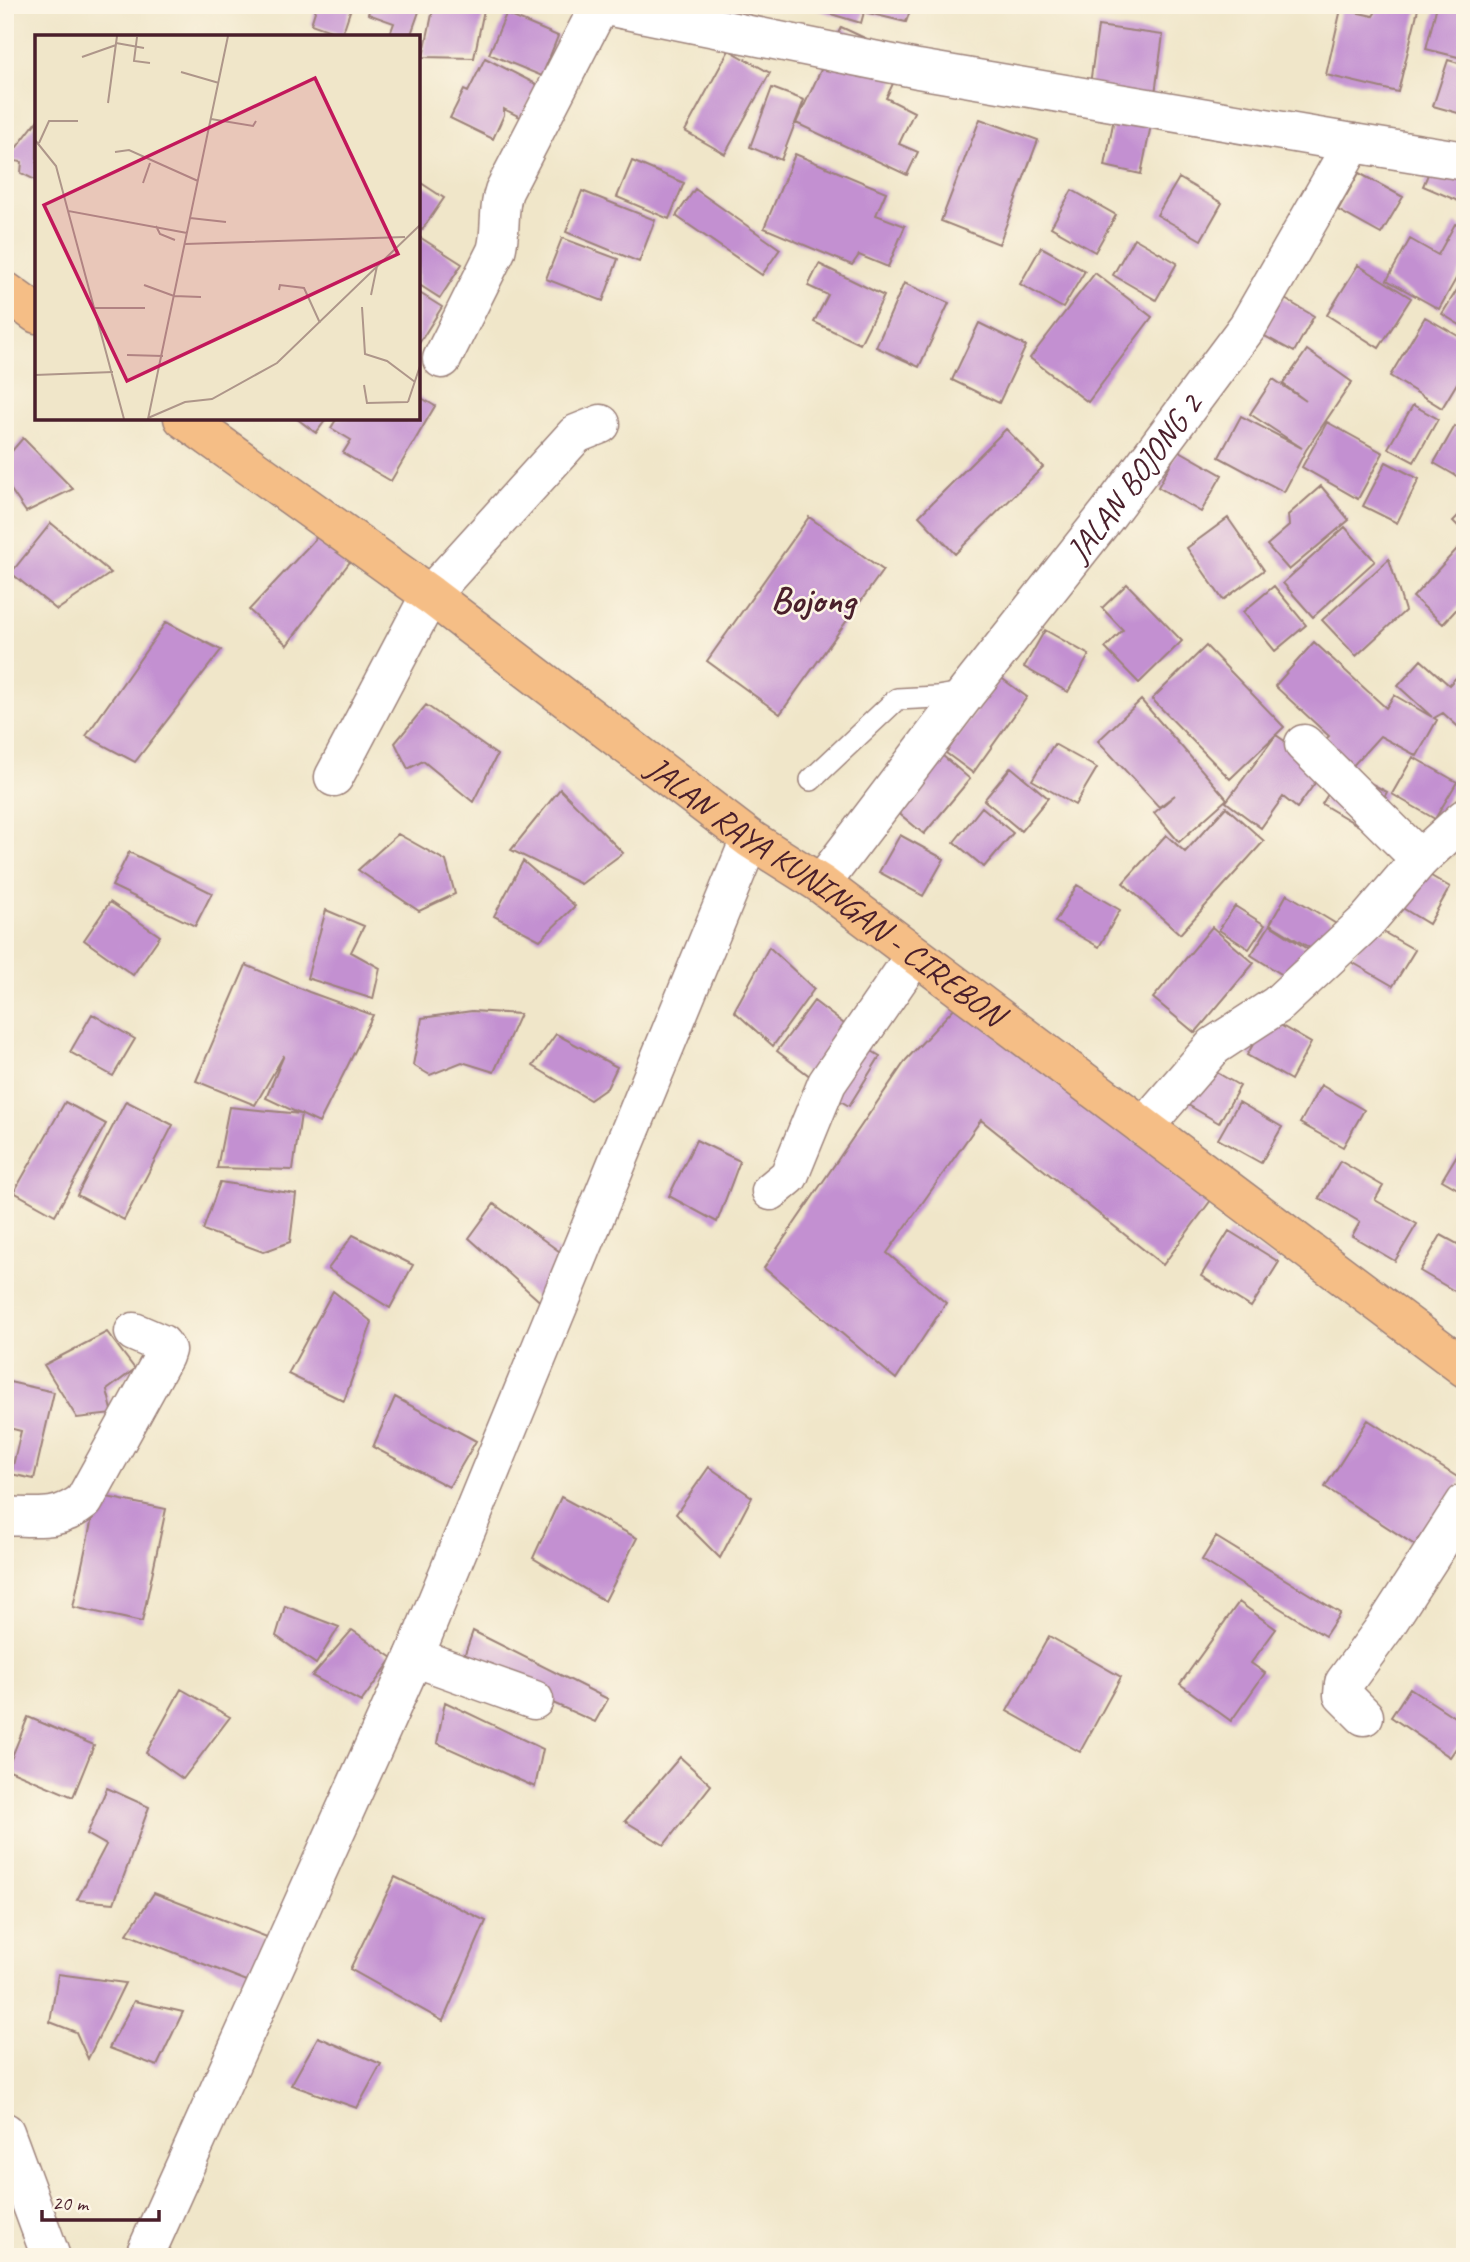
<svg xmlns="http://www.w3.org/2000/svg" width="1470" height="2262" viewBox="0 0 1470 2262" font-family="Caveat,sans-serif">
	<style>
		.building { fill: #c390d1 }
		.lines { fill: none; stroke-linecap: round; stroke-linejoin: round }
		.lane-casing { stroke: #9d827a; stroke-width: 24 }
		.street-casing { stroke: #9d827a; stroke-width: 41 }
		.highway-casing { stroke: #9d827a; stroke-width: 41 }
		.lane { stroke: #fff; stroke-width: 21 }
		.street { stroke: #fff; stroke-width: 38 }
		.highway { stroke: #f5be86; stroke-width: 38 }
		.labels { text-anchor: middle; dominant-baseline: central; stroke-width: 5; stroke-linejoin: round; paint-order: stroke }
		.street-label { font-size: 33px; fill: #4a1f2b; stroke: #fcf5e5 }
		.quarter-label { font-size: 37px; font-weight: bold; fill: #4a1f2b; stroke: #fcf5e5 }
		.inset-road { fill: none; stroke: #ae968a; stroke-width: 2 }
		.view { fill: #c2185b; fill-opacity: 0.15; stroke: #c2185b; stroke-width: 3.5 }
		.inset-edge { fill: none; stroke: #4a1f2b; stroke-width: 3.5 }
	</style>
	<rect width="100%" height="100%" fill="#fcf5e5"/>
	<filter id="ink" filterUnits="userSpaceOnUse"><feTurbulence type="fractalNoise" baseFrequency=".0143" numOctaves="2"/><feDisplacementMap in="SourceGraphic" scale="14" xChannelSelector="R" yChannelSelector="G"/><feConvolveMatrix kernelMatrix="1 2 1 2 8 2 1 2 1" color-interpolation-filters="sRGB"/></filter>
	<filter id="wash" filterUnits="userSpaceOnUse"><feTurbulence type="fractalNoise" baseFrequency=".00686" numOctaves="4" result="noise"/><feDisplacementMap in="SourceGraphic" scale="28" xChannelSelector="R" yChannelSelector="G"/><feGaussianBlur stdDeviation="1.57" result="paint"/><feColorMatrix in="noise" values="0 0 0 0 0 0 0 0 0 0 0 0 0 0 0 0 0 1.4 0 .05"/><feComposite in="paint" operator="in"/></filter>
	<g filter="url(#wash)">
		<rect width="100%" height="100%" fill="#f0e6c9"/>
		<g id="blocks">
			<path class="building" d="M317,5H352L342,35L311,24Z
				M371,5H419L421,6L410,37H389L394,23L368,14Z
				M434,5H485L474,58L423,57Z
				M812,5H866L861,23L811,8Z
				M870,5H912L906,22L868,13Z
				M1175,5H1200L1196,11L1175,8Z
				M1380,5H1419L1398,92L1326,75L1341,9L1373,16Z
				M1437,5H1465V48L1462,58L1426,49Z
				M506,14L558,36L542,76L489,54Z
				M1098,26L1163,35L1154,101L1089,92Z
				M841,27L906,57L886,98L914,112L899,144L918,152L907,175L796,123Z
				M729,50L770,73L725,154L685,131Z
				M485,58L538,85L522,118L504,109V115L493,139L450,118L464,90L468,92Z
				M1448,60L1465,65V115L1433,106Z
				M772,88L804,100L781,160L750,147Z
				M1114,118L1151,125L1141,174L1105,166Z
				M980,119L1038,140L999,244L941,221Z
				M37,121V181L21,173L22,162L7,160Z
				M795,154L886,192L876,215L905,226L888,267L859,255L852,265L764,228Z
				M632,161L684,183L669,219L617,197Z
				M1433,163L1465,177V204L1423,186Z
				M1359,173L1403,197L1381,234L1338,210Z
				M1179,178L1222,203L1201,240L1157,215Z
				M418,181L444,198L422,230L418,228Z
				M695,189L780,249L762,275L676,216Z
				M1072,190L1116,215L1095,252L1051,227Z
				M582,191L655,220L639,262L566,232Z
				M1455,224L1465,229V263L1439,309L1387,280L1410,239L1438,255Z
				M418,236L462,264L440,298L418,284Z
				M562,238L618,259L603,301L546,279Z
				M1134,238L1177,263L1156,300L1113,275Z
				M1041,247L1085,271L1063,308L1020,284Z
				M819,264L884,296L860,344L814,322L828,295L808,286Z
				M1358,265L1411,298L1379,348L1327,315Z
				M1095,273L1152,317L1088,402L1030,358Z
				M1465,277V328L1442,314Z
				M904,283L949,303L919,367L876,347Z
				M1271,291L1314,316L1294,352L1250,328Z
				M418,292L442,307L418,345Z
				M1425,317L1465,340V370L1442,408L1390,376Z
				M979,323L1026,346L999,403L952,380Z
				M1307,350L1352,382L1306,450L1284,492L1219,457L1241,416L1302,448L1250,414L1273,379L1306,401L1283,384Z
				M418,396L435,406L391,481L343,453L351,440L331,428L337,418H418Z
				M1413,405L1438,419L1414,462L1388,448Z
				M296,418H327L316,433Z
				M1327,422L1383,453L1358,499L1302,467Z
				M1455,426L1465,432V481L1434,463Z
				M1006,429L1043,467L955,554L919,516Z
				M23,438L73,489L26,512L5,481V459Z
				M1178,450L1222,475L1201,512L1158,487Z
				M1386,462L1419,479L1397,523L1363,506Z
				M1321,486L1349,520L1289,570L1267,545L1289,526L1288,515Z
				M1465,509V533L1453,521Z
				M809,517L883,570L780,714L707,661Z
				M1228,518L1264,570L1223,600L1187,548Z
				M51,523L111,573L57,610L11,573Z
				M1345,527L1375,561L1313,617L1283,583Z
				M317,537L352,559L287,645L249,610Z
				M1457,549L1465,556V600L1443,624L1413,597Z
				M1389,559L1405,611L1356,656L1322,620Z
				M1127,584L1182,641L1139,683L1105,648L1123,630L1102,608Z
				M1274,586L1306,625L1275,651L1243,612Z
				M166,622L221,650L135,762L86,736Z
				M1045,630L1089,655L1068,692L1024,667Z
				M1314,642L1386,708L1394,695L1432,717L1398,686L1421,660L1449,685L1465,668V733L1443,713L1434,718L1437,720L1417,756L1380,736L1348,771L1387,792L1366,830L1322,804L1341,773L1316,750L1329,736L1275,686Z
				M1206,646L1284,727L1230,779L1152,699Z
				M1000,677L1027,697L973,773L946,753Z
				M1141,700L1227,799L1179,842L1154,813L1175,795L1159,807L1098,741Z
				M426,705L497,755L473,802L423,761L408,769L395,743Z
				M1276,735L1325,769L1297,808L1283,797L1261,828L1226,802Z
				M1054,744L1097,768L1075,805L1032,780Z
				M936,750L970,779L924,834L890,806Z
				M1413,757L1457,782L1435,819L1392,794Z
				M1011,767L1048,798L1021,831L984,800Z
				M560,789L623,853L581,884L511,850Z
				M982,807L1013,833L984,867L954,842Z
				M1226,807L1264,841L1180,934L1123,883L1166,835L1185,852Z
				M398,834L446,861L455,894L419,911L358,870Z
				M900,835L944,859L923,896L879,872Z
				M129,852L212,893L195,926L112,886Z
				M523,861L575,906L540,940L494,916Z
				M1407,862L1450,887L1429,924L1386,898Z
				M1077,885L1120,910L1099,947L1055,922Z
				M1287,894L1338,925L1320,954L1270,924Z
				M110,902L160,936L133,975L84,940Z
				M1235,906L1265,925L1249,949L1219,930Z
				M326,910L364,926L351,952L380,968L373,999L307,978Z
				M1270,925L1315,954L1297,984L1251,955Z
				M1371,925L1415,950L1393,986L1350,961Z
				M1212,927L1254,963L1195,1033L1153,998Z
				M769,947L814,989L773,1046L734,1011Z
				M246,965L309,992L373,1015L319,1123L266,1098L284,1055L255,1105L196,1081Z
				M814,1001L852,1030L815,1080L777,1051Z
				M957,1005L1214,1196L1163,1265L981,1120L887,1253L946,1303L896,1379L764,1268L906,1060Z
				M472,1011L520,1014L494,1072L462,1062L430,1075L413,1065L422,1018Z
				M92,1014L135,1039L113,1076L70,1052Z
				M1268,1018L1311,1043L1291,1080L1247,1055Z
				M556,1034L617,1067L607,1088L590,1100L533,1066Z
				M858,1043L880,1056L849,1106L827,1093Z
				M1197,1061L1240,1086L1219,1123L1176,1098Z
				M1321,1085L1364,1110L1343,1147L1300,1123Z
				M126,1101L173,1125L124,1220L77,1195Z
				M65,1102L106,1124L55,1215L14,1192Z
				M1239,1102L1282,1127L1261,1163L1218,1139Z
				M229,1107L301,1114L293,1170L217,1168Z
				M696,1140L740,1161L717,1222L669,1196Z
				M1457,1155L1465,1159V1193L1442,1180Z
				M1340,1161L1383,1186L1375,1200L1417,1224L1395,1261L1352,1236L1360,1222L1319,1198Z
				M220,1182L296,1194L290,1242L263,1252L203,1230Z
				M494,1204L563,1254L545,1306L469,1238Z
				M1229,1231L1279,1262L1251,1307L1201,1276Z
				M353,1235L413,1265L390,1308L328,1269Z
				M1441,1235L1465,1248V1293L1463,1296L1420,1271Z
				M333,1291L372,1322L344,1401L288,1374Z
				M107,1332L135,1369L107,1390L113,1414L77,1418L44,1365Z
				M5,1381L54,1392L34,1479L11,1474L21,1431L5,1427Z
				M395,1397L476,1441L449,1487L373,1447Z
				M1368,1420L1462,1480L1418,1547L1325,1487Z
				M709,1467L752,1497L720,1558L676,1514Z
				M97,1495L166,1509L142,1622L73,1607Z
				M561,1497L637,1538L605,1601L533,1558Z
				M1216,1537L1340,1613L1325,1636L1202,1560Z
				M1239,1602L1276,1629L1251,1663L1265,1673L1231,1721L1180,1684Z
				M285,1606L339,1627L316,1664L276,1636Z
				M352,1630L393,1658L361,1702L312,1676Z
				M473,1631L608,1699L595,1722L462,1662Z
				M1049,1636L1121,1677L1080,1752L1007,1711Z
				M1410,1688L1465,1724V1735L1450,1757L1391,1717Z
				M181,1689L230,1717L183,1779L146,1753Z
				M445,1702L543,1749L535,1787L437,1743Z
				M28,1717L94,1745L73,1797L7,1769Z
				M680,1757L711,1785L664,1845L625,1821Z
				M107,1788L149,1807L114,1903L77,1900L106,1845L87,1834Z
				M395,1877L486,1921L443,2021L350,1969Z
				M154,1893L272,1939L247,1981L127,1934Z
				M58,1974L125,1983L88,2059L76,2032L50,2022Z
				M134,2001L183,2012L157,2066L109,2048Z
				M318,2037L381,2064L357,2108L291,2085Z"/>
		</g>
	</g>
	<g filter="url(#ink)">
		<use href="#blocks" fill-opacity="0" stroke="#9d827a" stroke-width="2"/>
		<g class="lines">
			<g class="lane-casing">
				<path id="lane" d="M811,780L897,699L937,697L967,692"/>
			</g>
			<g class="street-casing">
				<g id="street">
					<path d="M601,5L918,69L1353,143"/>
					<path d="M442,359L496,251C502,231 497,211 504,191L600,5"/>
					<path d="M1304,744L1420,859"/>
					<path d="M334,777L430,595L576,434L601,424"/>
					<path id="s1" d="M821,884L967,692L1107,515L1248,326L1353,143L1465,161"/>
					<path d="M1144,1127L1214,1046L1277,1005L1367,921L1420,859L1465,818"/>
					<path d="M771,1191L789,1176L827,1083L915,955"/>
					<path d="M5,1516C36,1517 58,1522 84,1501L164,1356L166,1350L162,1344L134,1332"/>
					<path d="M414,1657L534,1700"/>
					<path d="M1364,1716L1343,1695L1344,1683L1385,1627L1465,1503"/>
					<path d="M5,2132L51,2257"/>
					<path d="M144,2257L414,1657L750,839"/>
				</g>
			</g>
			<g class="highway-casing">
				<g id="highway">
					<path d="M5,291L37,314"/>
					<path id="s2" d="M183,418L430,595L750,839L821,884L1465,1368"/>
				</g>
			</g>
			<use href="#lane" class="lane"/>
			<use href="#street" class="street"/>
			<use href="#highway" class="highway"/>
		</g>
	</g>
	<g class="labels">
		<g class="street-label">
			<text stroke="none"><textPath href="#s1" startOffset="513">JALAN BOJONG 2</textPath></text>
			<text stroke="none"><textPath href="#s2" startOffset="798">JALAN RAYA KUNINGAN - CIREBON</textPath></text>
		</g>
		<g class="quarter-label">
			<text x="813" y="599">Bojong</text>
		</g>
	</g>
	<g transform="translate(35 35)">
		<rect width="385" height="385" fill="#f0e6c9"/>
		<path class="inset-road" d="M102,2L99,26L115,28M81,8L109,13M47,22L81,10M146,37L184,48M73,68L82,1M176,84L218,91L221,86M0,105L21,131L33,176L152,198M4,108L14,86H43M80,117L94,115L163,146M108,148L115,128M33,176L89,384M155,183L191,187M121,191L125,199L140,205M150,209L370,202M109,250L139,261L166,262M244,255L245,250L269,253L285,288M336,260L342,231M327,272L330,319L352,326L380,347M59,273H110M92,320L128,321M0,340L78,337M329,350L332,368L373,367M373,367L385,331M113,383L150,367L177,364L242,328L385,190M113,384L193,1"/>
		<path class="view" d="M280,43L363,219L92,346L9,170Z"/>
		<rect width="385" height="385" class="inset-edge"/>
	</g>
	<rect width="1470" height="2262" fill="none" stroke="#fcf5e5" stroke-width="28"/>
	<path d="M42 2210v10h117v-10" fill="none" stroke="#4a1f2b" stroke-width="3.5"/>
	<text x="52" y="2210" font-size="21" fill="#4a1f2b" stroke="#fcf5e5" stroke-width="5" paint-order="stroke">20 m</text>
</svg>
